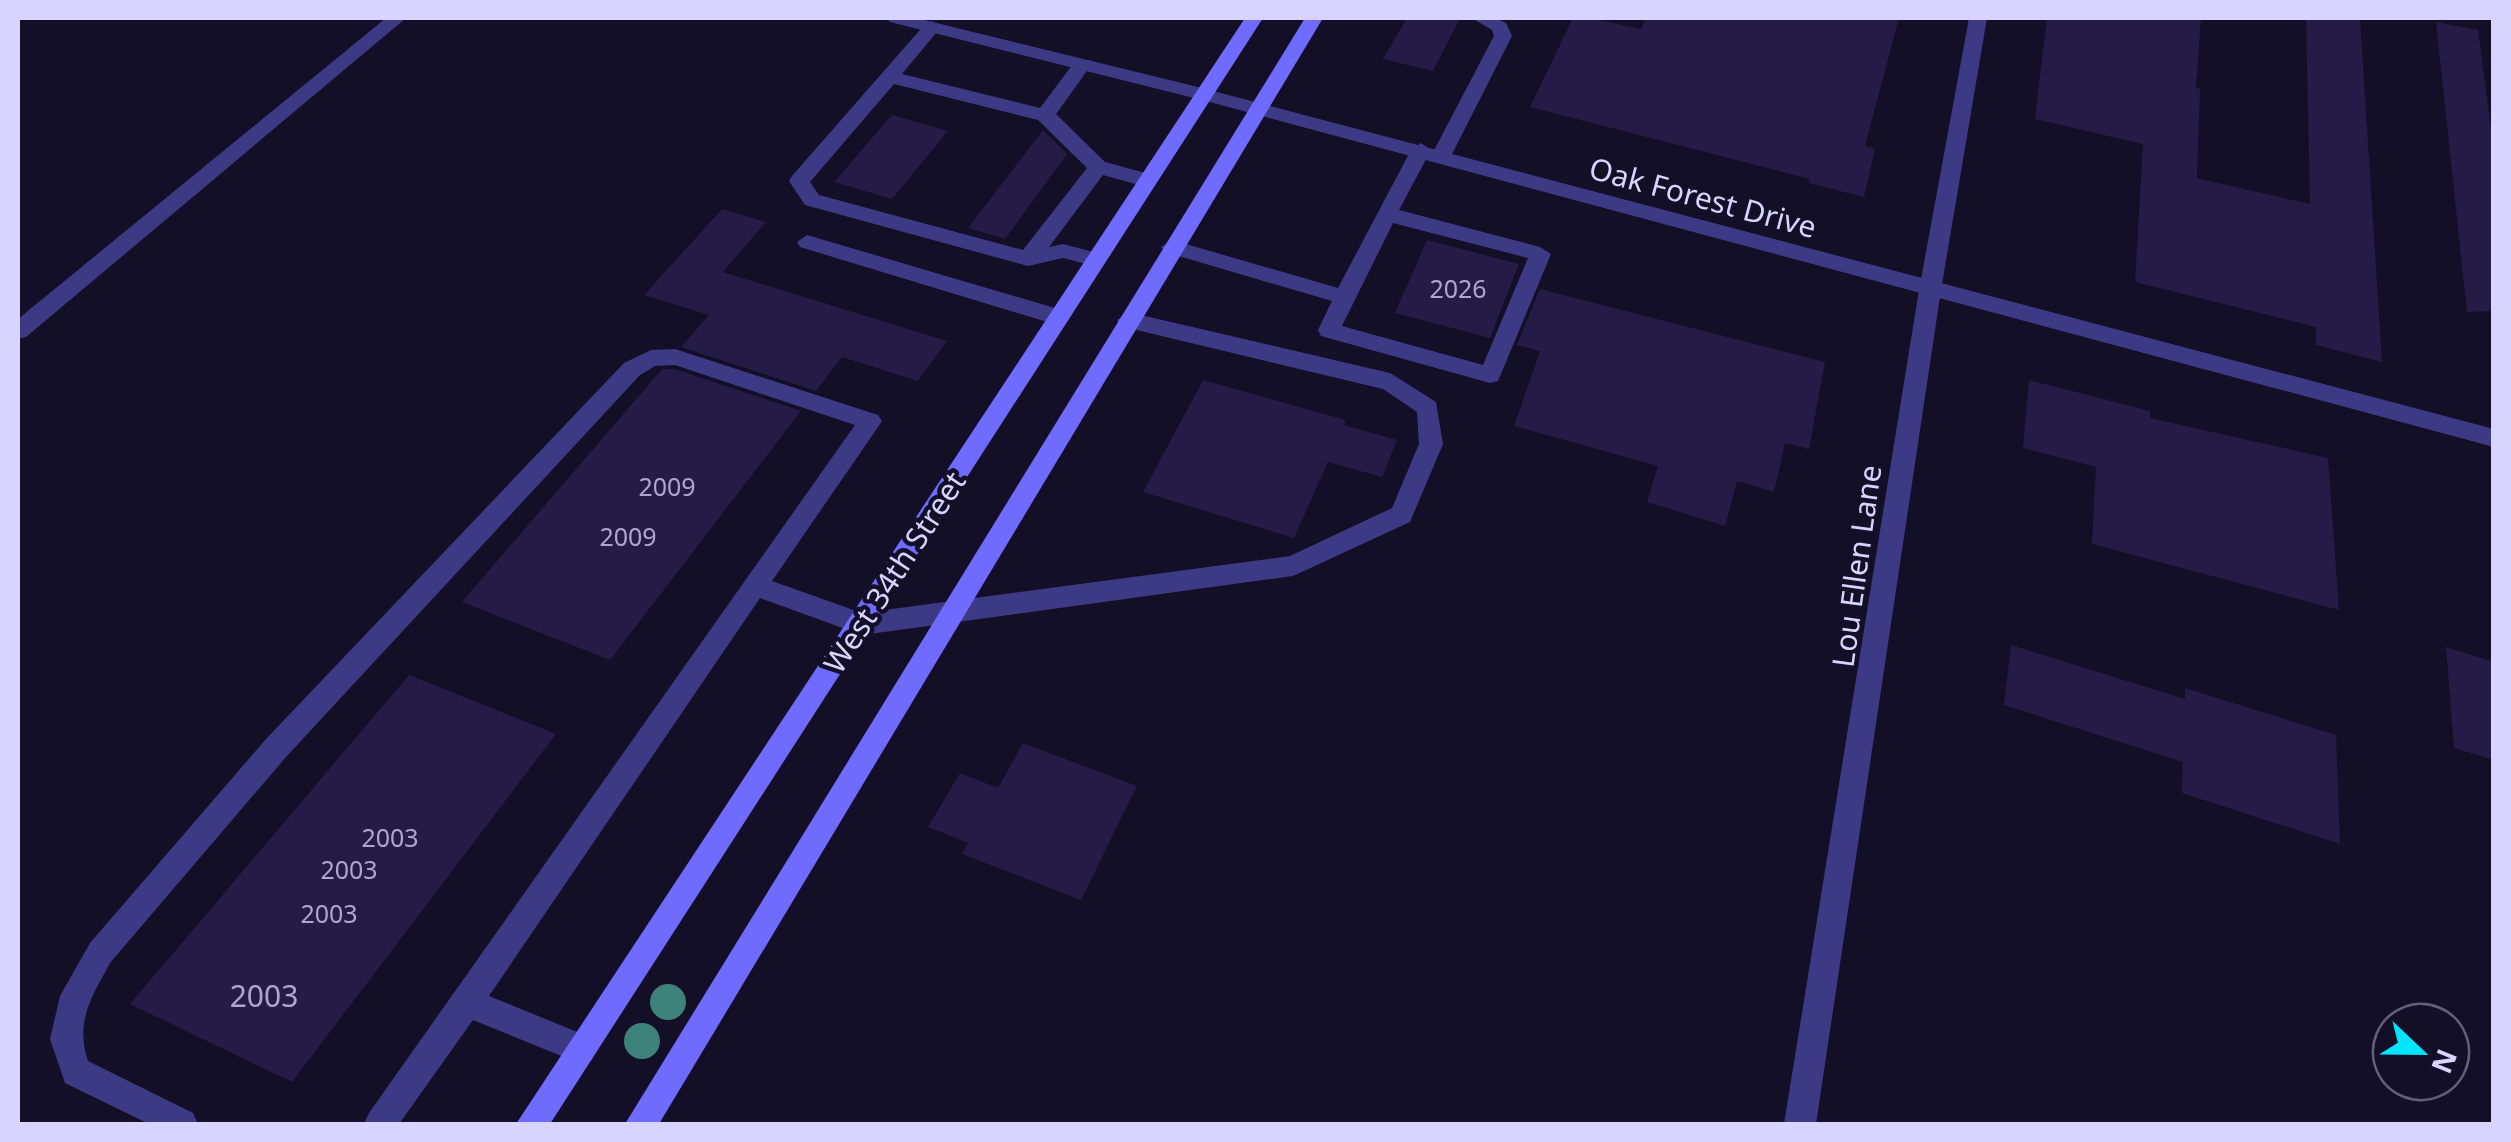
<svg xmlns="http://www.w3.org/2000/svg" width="2511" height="1142" viewBox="0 0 2511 1142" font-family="'Noto Sans',sans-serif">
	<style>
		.building { fill: #241b47 }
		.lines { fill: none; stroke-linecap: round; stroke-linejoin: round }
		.service { fill: #3d3a85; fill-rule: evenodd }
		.minor { fill: #3d3a85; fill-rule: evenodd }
		.tertiary { fill: #3d3a85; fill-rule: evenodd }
		.secondary { fill: #6f6bff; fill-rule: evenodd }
		.tree { fill: #3d827b }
		.labels { text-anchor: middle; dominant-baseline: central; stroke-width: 9; stroke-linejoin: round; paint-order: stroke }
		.number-label { font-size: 25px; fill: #aca6d1 }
		.street-label { font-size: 30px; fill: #d9d4ff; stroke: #130f26 }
		.near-number-label { font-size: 30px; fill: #aca6d1 }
	</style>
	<rect width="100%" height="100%" fill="#130f26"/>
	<path class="building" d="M1407,18H1460L1433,71L1383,59Z
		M1573,18H1590L1641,29L1646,18H1899L1865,146L1875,149L1864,197L1809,183L1810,179L1530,107Z
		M2047,18H2201L2196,88L2200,89L2197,178L2310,204L2306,18H2360L2382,362L2316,345V327L2135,282L2143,144L2035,119Z
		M2436,22L2478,30L2494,151V311L2467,312Z
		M892,115L948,131L892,199L834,182Z
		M1043,130L1067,154L1005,239L968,228Z
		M722,209L766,222L723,272L947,341L918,381L842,357L816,391L681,347L709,315L644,295Z
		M1427,240L1519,264L1490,338L1395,313Z
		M1540,289L1825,362L1809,449L1785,443L1774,492L1737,481L1725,526L1647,502L1658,466L1514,426L1540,351L1517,345Z
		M662,369H674L801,411L610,660L462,602Z
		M1203,380L1346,420L1344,425L1397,440L1382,477L1328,462L1294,538L1143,492Z
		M2029,380L2150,411V418L2328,458L2339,610L2092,544L2096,467L2023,448Z
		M2011,645L2185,699V688L2336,735L2340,844L2182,793L2183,762L2004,705Z
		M2446,647L2494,662V760L2454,748Z
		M409,675L556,734L292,1082L130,1004Z
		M1023,743L1137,786L1081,900L962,854L968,843L928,827L960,773L998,788Z"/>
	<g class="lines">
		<path class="service" d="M386,18H406L26,337L18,339V319Z
			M1472,18H1495L1506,23L1512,36L1451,156L1441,163L1431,156L1494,36L1492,30Z
			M932,21L941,27L902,74L1040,108L1076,60H1090L1092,64L1056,114L1105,162L1153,175L1156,180L1146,187L1103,175L1049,247L1063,244L1101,254L1105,259L1101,264L1094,266L1063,258L1028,266L805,205L789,181L792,176L926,23ZM894,84L1038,120L1087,168L1023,250L819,195L810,182Z
			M1421,143L1431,150L1399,210L1540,247L1551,254L1498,381L1490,383L1321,336L1318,330L1332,301L1165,252L1161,247L1172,240L1338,288L1411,150ZM1393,223L1528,258L1483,365L1342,326Z
			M807,235L1065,311L1068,317L1057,325L800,247L797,242Z
			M1128,312L1390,373L1436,402L1443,444L1410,522L1293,576L862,635L760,598L489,996L592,1038L596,1049L592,1060L581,1064L473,1020L399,1124H364L369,1113L855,425L675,365L655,366L640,375L286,757L110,963C91,998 75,1022 88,1061L193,1113L198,1124H149L65,1083L50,1039L60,996L90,943L266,739L624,363L651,350L675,349L878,415L882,421L878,427L772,581L862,613L1290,556L1392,508L1419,444L1417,412L1383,389L1120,326L1117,320Z"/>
		<path class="minor" d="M887,18H916L1202,88L1212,94L1202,100L890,22Z
			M1969,18H1987L1941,290L1816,1124H1784L1919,290Z"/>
		<path class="tertiary" d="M1202,88L2494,429V447L1195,98V90Z"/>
		<path class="secondary" d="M1245,18H1263L550,1124H516Z
			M1305,18H1323L659,1124H625Z"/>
	</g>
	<g class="tree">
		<circle cx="668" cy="1002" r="18"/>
		<circle cx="642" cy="1041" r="18"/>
	</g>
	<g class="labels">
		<g class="number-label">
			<text x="1458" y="288">2026</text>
			<text x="667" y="486">2009</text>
			<text x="628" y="536">2009</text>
			<text x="390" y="837">2003</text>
			<text x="349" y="869">2003</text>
			<text x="329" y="913">2003</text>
		</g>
		<g class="street-label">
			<text transform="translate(1703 197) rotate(15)">Oak Forest Drive</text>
			<text transform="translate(1856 566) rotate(-82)">Lou Ellen Lane</text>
			<text transform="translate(894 572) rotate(-57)">West 34th Street</text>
		</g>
		<g class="near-number-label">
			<text x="264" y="995">2003</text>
		</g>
	</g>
	<rect width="2511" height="1142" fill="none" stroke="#d9d4ff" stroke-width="40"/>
	<g transform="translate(2421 1052) rotate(112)"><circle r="48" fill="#130f26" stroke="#625e7d" stroke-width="2.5"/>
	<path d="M0-8L18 38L0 25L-18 38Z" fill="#00e5ff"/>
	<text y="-15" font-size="28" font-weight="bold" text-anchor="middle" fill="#d9d4ff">N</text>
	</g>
</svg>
